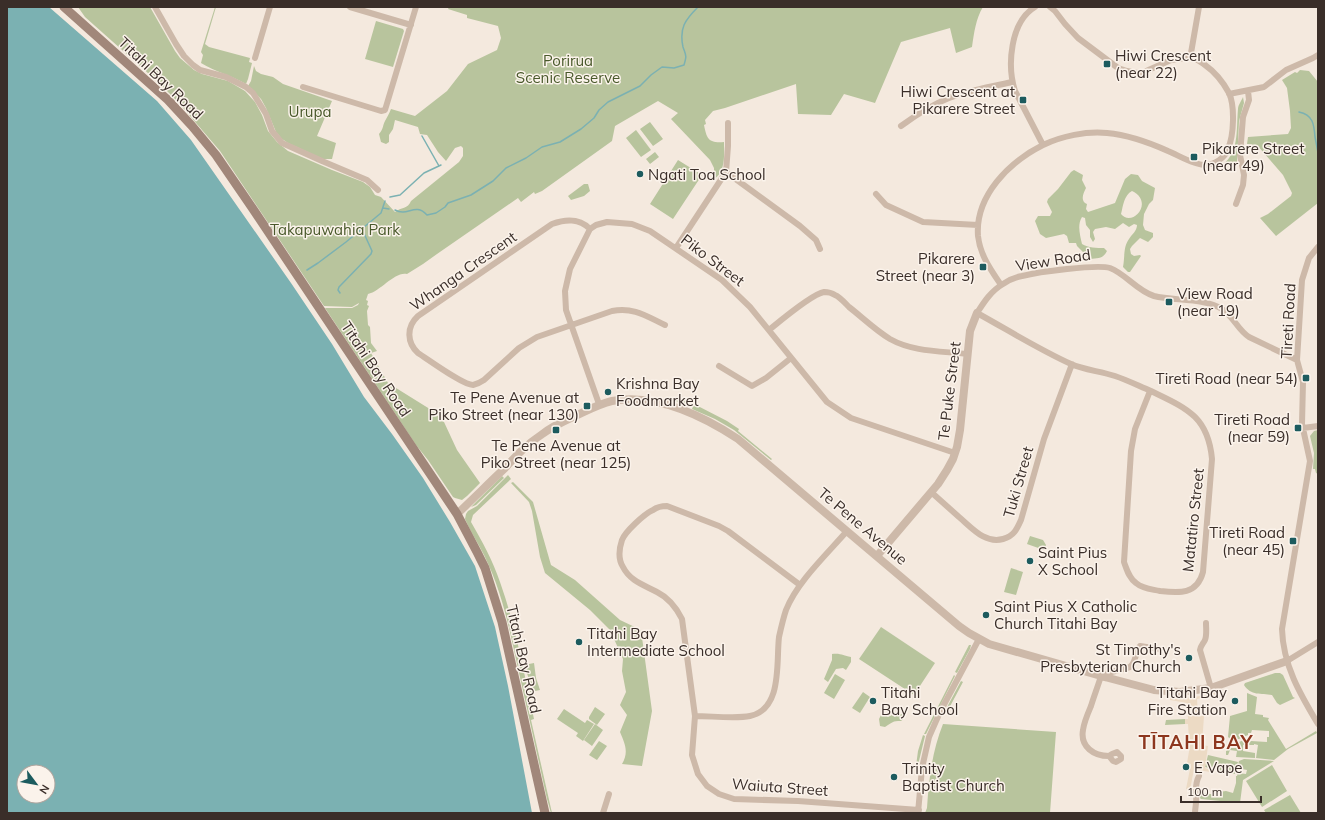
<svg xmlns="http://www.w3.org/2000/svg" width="1325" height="820" viewBox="0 0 1325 820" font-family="Mulish,sans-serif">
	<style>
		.green { fill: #b8c49d; fill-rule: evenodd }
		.plaza { fill: #ecdac4 }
		.water { fill: #7bb1b2; fill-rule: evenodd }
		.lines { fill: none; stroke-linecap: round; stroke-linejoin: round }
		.stream { stroke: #7bb1b2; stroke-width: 1.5 }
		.minor { stroke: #cdb9a9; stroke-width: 6 }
		.tertiary { stroke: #cdb9a9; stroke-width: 8 }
		.secondary { stroke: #a1877a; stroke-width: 9 }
		.poi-dot { fill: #1c5b5e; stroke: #fbf3eb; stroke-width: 1.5 }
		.labels { text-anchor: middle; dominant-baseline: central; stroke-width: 3; stroke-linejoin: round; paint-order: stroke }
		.poi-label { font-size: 15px; fill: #3a2e29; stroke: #fbf3eb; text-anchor: start }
		.park-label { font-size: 15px; fill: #49592b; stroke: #fbf3eb }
		.street-label { font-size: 15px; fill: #3a2e29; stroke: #fbf3eb }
		.district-label { font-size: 19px; font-weight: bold; letter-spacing: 1px; fill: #8d361e; stroke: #fbf3eb }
	</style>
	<rect width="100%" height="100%" fill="#f4e9de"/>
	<path class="green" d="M78,7H150L175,51L180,58L194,70L202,74L228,81L245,91L255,102L262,115L268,131L277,142L288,151L332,170L363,182L370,187L375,195L381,197L395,212C401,207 408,209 411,201L459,162L463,156V148L461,146L455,148L446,161L438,152L427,135L420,134L418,127L395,120L393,129L389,135V142L386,144L381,142L379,134C384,128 382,127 385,121C387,117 389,114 391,109L415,116L447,91L468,64L497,50L501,38L498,26L467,18V15L448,9L449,7H983C976,18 974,33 972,47L956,53L950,28L901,42L875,103L844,94L831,115L798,114L796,84L725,108L713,111L705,120L706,124L704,125C707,140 709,143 724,142C724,154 726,172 714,179V168L710,160L671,119L678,113L658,101L615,126L612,141L542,191L535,194L534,192L521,202L518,198L437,254L423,264L407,274C395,271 381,291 368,294L366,300L368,301L367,305L369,306L367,311L368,325L370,327L371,343L377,351L371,353L388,383L433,411L444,422L457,450L480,483L467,496L462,500L455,498L453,497L428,460L416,445L325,308H352L358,305L359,303L352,307L324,306L220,151L178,102L158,82L85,17Z
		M215,7H216L205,44L209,47L250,58L249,62L252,63L248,79L246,84C231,75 215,72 201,63L203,55L201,52Z
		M376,21L403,29L404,31L393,67L365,59Z
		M254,66L256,71L261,74L273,77L283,84L332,101L317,136L336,143L332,159H323L288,143L282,139L276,132L266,108L261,99L248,86L251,81Z
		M1300,70L1309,71L1318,82V203L1276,236L1260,218L1268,214L1291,196L1292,193L1283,175L1257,145L1247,144L1248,137L1288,134L1291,128L1290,111L1287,88L1282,80L1295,72L1297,73Z
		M1243,97L1244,103L1239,121L1237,162L1219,167C1240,155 1236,130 1238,109C1238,105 1242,100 1243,97Z
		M650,122L663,139L653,146L640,129Z
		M636,130L651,150L641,157L626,138Z
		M655,152L659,157L650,164L646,159Z
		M678,160L702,175L673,219L650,204Z
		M1074,170L1083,175L1082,180L1086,188C1083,194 1080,201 1087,204L1086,209L1088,212L1115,203L1125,179L1131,174L1138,175L1142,181L1155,188L1153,200L1149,204L1144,214L1143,225L1145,230L1153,233V237L1148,242L1140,238L1132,246L1130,249L1131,254L1134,256L1140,255L1141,256L1130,272H1128L1123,267C1125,257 1123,247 1129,239C1132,234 1137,231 1137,225L1134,224L1129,227L1123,223L1115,229L1106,227L1095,229L1093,232L1095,239L1093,242L1090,237V230L1086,225L1085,218L1082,217C1077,225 1080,235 1082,244C1088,248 1097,248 1104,248L1107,251C1103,259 1098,258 1090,259L1077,246L1076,243H1069L1067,236L1064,234L1046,238L1040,234L1035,221L1038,216H1050L1052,212L1047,202L1048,199L1058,189L1071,172ZM1132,191C1155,202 1132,228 1121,214C1123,206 1124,195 1132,191Z
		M584,184H588L590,191L584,196L571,200L568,196Z
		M674,399L688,401L693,403V405L692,407L673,400Z
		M694,404L727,421L739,429L738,431L772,459L771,460L734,430L715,419L692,409Z
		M1318,430V474L1316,473L1315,469H1313L1314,453L1310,436L1314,431Z
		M508,475L511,479L473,515L471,522C482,541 493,561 500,582C516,627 524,673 534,719L531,720L552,813H551L547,799L510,632C504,606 496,579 484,555C478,543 470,531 465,519L466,514L468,511L477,506Z
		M502,476L504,478L476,505L471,507Z
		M513,482L533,502L551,565L575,580L620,620L641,630L652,711L642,766L622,764C629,752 625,744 620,732L627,715L620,705L626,692L622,671L623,659L610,630L590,610L545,573L540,557L532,511L529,502L511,483Z
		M1030,536L1043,540L1046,545L1044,550L1027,544Z
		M1011,568L1023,572L1016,595L1004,592Z
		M881,627L935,663L914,695L859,659Z
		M969,645H971L970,649L957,673L955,672Z
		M832,654C842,653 843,656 851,657V662L846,670L843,668L836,669L828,682L824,679L832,660Z
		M534,663L536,678L540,690L530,692L529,679L524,665Z
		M1275,673H1280L1283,675L1293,697L1295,698L1280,705L1277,703L1272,695C1261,693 1251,696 1244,685L1245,683Z
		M835,674L845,680L834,699L824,693Z
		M954,675L955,676L926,734H924Z
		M961,681L963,682L947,712L945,711Z
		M863,692L870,697L860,713L852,708Z
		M1247,693L1257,697L1255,714L1263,715V717L1269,718L1268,720L1286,749L1316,731L1317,733L1288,749L1274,760L1256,758L1258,745L1254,744V745H1243V751L1255,753V758L1236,757L1237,751L1230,750L1228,755H1226V751L1229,748H1237V743L1248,738H1251V741L1267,742V737H1269V731L1252,730L1251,733H1248V735C1241,738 1234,743 1228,737L1230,716L1247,711Z
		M595,707L605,714L597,725L589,719V717Z
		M564,709L585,723L587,720L594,724L583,741L576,736L578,733L557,719Z
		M882,713L888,717L892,715L895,717L897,714H902L904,718L901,721C892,721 893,722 885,727L880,726L879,719Z
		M1185,719V724L1165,725L1166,720Z
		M595,724L603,730L592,746L584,740Z
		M943,724L1056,732L1050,813H925L927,808C929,778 932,752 943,724Z
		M923,735L925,736L918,765L916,766L918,751Z
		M599,741L607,746L597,760L589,755Z
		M1208,755L1238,762L1235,774L1205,767Z
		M1244,759L1274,761L1243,780L1240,803L1201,799L1200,798L1202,789L1204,790V793L1216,795L1219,792L1226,791L1233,793L1236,783V776H1237L1238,773L1246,774L1247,770L1237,768L1239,761Z
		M1272,765L1287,791L1262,807L1246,781Z
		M1290,795L1301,813H1266L1264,810Z"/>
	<path class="plaza" d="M1214,690L1217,694L1197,699L1198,716H1204L1202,745L1208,746L1205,768L1211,770L1210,772L1194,769L1190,790L1186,789L1191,764L1187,763L1191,740L1189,739L1188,724H1185V719H1188L1187,703L1170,700V697L1171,696H1175L1177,698L1195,697L1209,694Z"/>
	<path class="water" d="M7,7H49L157,101L191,140L291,283L332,344L364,397L392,434L423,478L450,522L475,566L495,627L508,686L532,813H7ZM24,772H48V796H24Z"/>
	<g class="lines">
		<path class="stream" d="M1299,112C1313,115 1314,124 1315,137C1316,142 1317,147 1318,153
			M422,136L439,166
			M390,197L400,195L424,173L441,165
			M383,208L389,209
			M395,210C408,217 415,202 427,215L436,213L445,207L448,203L471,195L493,181L506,168L526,158L542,147L560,142L581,129L594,118L599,110L608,102L640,86L651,75L662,67L674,68L684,65C687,55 686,56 683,47C679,28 685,20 698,7
			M307,270L318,263L346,242L381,213L385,201
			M340,293L338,290L339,287L371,254L372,251L362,229"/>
		<path class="minor" d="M155,7L176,44L184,56L193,65L200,70L226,77L246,87L253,93L266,114L272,131L282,143L322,161L367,180L378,190
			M350,7L411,25
			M1035,7C1010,22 1007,66 1015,91L1043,145
			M1050,7L1055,11L1065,24L1078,38L1118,68L1127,71L1137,73L1144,72L1171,60L1192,57
			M255,58L270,7
			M303,87L381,111L385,110L416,7
			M1229,94L1264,87L1286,70L1313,58L1318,55
			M901,126C916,115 931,105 949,98C969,90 991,87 1012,82
			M726,172L800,226L816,240L820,249
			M876,194L886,205L923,222L978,225
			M1236,204L1243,185L1244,175L1240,155L1243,117L1249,100L1248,91
			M590,229C579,218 566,219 552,224L418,316C406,327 407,343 418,353C429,360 463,385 473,385C478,384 481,382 484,380L519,348L537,337L612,311C634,307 646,316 665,325
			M1318,247L1309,258L1302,280L1297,360L1303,382L1302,424L1310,461L1282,629C1283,665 1300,694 1318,724
			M676,248L726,172L728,146V123
			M1001,285C991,270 980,255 978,236C975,196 1009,162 1043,145C1062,136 1086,131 1107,133C1129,135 1148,142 1168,151C1178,155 1194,165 1205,165C1214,165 1225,158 1228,149C1234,135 1235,106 1229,93C1223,82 1215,72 1205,65C1201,62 1197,60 1192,57L1191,53L1199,7
			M769,330C780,321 812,294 824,292C827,292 832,293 835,295C840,297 845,303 849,307C862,317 875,330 890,339C913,352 941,351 967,354
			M719,366L752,386L766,378L791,358
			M1150,391L1135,429L1131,451L1124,562C1127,570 1129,578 1136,583C1143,589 1151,589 1160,591C1179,593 1197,595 1203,572L1212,459C1208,416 1186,408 1151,391C1139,386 1127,380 1115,376C1100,371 1084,370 1071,364C1038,349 1008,330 977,313C984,302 991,291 1003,284C1009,280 1016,277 1022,276C1038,272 1097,264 1110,268C1126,274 1137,291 1154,296C1174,301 1205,298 1222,309C1233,316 1238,330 1249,337L1297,360
			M599,404L566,310L565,291L570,269L590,229L596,225L607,222L632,224L650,231L722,280L750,307L827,402L851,418L955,453
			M1303,428L1318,426
			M931,492C940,500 950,509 959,517C972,528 985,544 1003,539C1014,536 1017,529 1021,520L1044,439L1072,364
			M800,585L728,531L719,526L667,506C662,506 657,507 653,510C644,514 625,532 622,540C619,549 618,559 623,567C630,581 644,585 657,592C669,598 676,607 682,619L695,716L692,755L698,774L707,786L719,794L734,799L798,801L919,810
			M1206,623C1206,628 1207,635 1205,640C1203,644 1201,645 1200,650L1211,688
			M1287,661L1318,642
			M1101,676C1098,686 1094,696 1091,706C1088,713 1084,722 1083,730C1080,747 1094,756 1109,756L1112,754L1117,752L1121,756V759L1116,762L1113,761L1109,756
			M1105,678L1108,673L1130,667C1137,661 1134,654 1140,646L1159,649
			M695,716C711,716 736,719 750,716C783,709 776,662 779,637C781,628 783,619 786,610C797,582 827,554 847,531
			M603,813L609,794
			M918,813L922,768L929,737L940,712L979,639
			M1195,813C1195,808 1197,801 1196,796C1196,789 1195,783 1199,776"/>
		<path class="tertiary" d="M457,514C473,499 489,483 505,468C516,456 527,444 541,435C551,427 564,421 575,416C588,410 599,404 612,401C655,393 703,416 738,439L959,626L969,633L989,644L1101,676L1154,690L1180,692L1211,688L1287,661
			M877,556L938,484L947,470L953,459L957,447L960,430L970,331L977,313"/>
		<path class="secondary" d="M64,7L168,100L192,126L216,155L253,209L457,514L477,552L485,568L502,622L545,813"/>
	</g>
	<g class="poi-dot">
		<rect x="1103" y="60" width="8" height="8" rx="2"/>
		<rect x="1019" y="96" width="8" height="8" rx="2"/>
		<rect x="1190" y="153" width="8" height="8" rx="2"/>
		<circle cx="640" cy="174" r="4"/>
		<rect x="979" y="263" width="8" height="8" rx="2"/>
		<rect x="1165" y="298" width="8" height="8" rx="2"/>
		<rect x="1302" y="374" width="8" height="8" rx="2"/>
		<circle cx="608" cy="392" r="4"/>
		<rect x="583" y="402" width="8" height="8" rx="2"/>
		<rect x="1294" y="424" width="8" height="8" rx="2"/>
		<rect x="552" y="426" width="8" height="8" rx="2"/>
		<rect x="1289" y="537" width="8" height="8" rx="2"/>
		<circle cx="1030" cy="561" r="4"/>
		<circle cx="986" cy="615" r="4"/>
		<circle cx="579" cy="642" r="4"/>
		<circle cx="1189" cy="658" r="4"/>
		<circle cx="873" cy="701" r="4"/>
		<circle cx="1235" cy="701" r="4"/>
		<circle cx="1186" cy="767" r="4"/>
		<circle cx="894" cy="777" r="4"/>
	</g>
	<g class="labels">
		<g class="poi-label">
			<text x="1115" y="55">Hiwi Crescent<tspan x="1115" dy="17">(near 22)</tspan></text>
			<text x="1015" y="91" text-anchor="end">Hiwi Crescent at<tspan x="1015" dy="17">Pikarere Street</tspan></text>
			<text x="1202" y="148">Pikarere Street<tspan x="1202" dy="17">(near 49)</tspan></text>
			<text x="648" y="174">Ngati Toa School</text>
			<text x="975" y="258" text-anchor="end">Pikarere<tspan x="975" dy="17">Street (near 3)</tspan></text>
			<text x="1177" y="293">View Road<tspan x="1177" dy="17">(near 19)</tspan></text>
			<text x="1298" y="378" text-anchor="end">Tireti Road (near 54)</text>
			<text x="616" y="383">Krishna Bay<tspan x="616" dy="17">Foodmarket</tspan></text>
			<text x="579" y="397" text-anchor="end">Te Pene Avenue at<tspan x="579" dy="17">Piko Street (near 130)</tspan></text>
			<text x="1290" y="419" text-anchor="end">Tireti Road<tspan x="1290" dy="17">(near 59)</tspan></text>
			<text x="556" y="445" text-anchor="middle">Te Pene Avenue at<tspan x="556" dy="17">Piko Street (near 125)</tspan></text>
			<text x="1285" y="532" text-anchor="end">Tireti Road<tspan x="1285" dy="17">(near 45)</tspan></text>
			<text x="1038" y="552">Saint Pius<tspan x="1038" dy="17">X School</tspan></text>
			<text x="994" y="606">Saint Pius X Catholic<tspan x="994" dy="17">Church Titahi Bay</tspan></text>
			<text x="587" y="633">Titahi Bay<tspan x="587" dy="17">Intermediate School</tspan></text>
			<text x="1181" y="649" text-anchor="end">St Timothy's<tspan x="1181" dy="17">Presbyterian Church</tspan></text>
			<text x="881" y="692">Titahi<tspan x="881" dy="17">Bay School</tspan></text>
			<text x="1227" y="692" text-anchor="end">Titahi Bay<tspan x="1227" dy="17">Fire Station</tspan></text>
			<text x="1194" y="767">E Vape</text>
			<text x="902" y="768">Trinity<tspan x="902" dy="17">Baptist Church</tspan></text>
		</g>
		<g class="park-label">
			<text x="568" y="60">Porirua<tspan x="568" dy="17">Scenic Reserve</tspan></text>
			<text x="310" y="111">Urupa</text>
			<text x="335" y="229">Takapuwahia Park</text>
		</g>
		<g class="street-label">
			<text transform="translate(161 78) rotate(44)">Titahi Bay Road</text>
			<text transform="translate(713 260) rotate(37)">Piko Street</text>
			<text transform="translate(1053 260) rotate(-9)">View Road</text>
			<text transform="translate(463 271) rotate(-35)">Whanga Crescent</text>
			<text transform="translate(1288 321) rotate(-87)">Tireti Road</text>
			<text transform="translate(376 369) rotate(56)">Titahi Bay Road</text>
			<text transform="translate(949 391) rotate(-83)">Te Puke Street</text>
			<text transform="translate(1018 482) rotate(-74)">Tuki Street</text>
			<text transform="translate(1193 520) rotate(-84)">Matatiro Street</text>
			<text transform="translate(863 526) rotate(40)">Te Pene Avenue</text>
			<text transform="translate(524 659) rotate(77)">Titahi Bay Road</text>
			<text transform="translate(780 787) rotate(4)">Waiuta Street</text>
		</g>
		<g class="district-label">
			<text x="1196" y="742">TĪTAHI BAY</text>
		</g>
	</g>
	<rect width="1325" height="820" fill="none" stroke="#3a2e29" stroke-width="16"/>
	<g transform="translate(36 784) rotate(122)"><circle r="19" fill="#fbf3eb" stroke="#aea49d"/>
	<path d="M0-3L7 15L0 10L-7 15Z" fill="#1c5b5e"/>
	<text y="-6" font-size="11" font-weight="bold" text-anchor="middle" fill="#3a2e29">N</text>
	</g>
	<path d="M1181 796v6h80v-6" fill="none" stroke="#3a2e29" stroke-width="2"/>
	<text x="1187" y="796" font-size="12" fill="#3a2e29" stroke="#fbf3eb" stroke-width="3" paint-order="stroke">100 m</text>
</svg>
